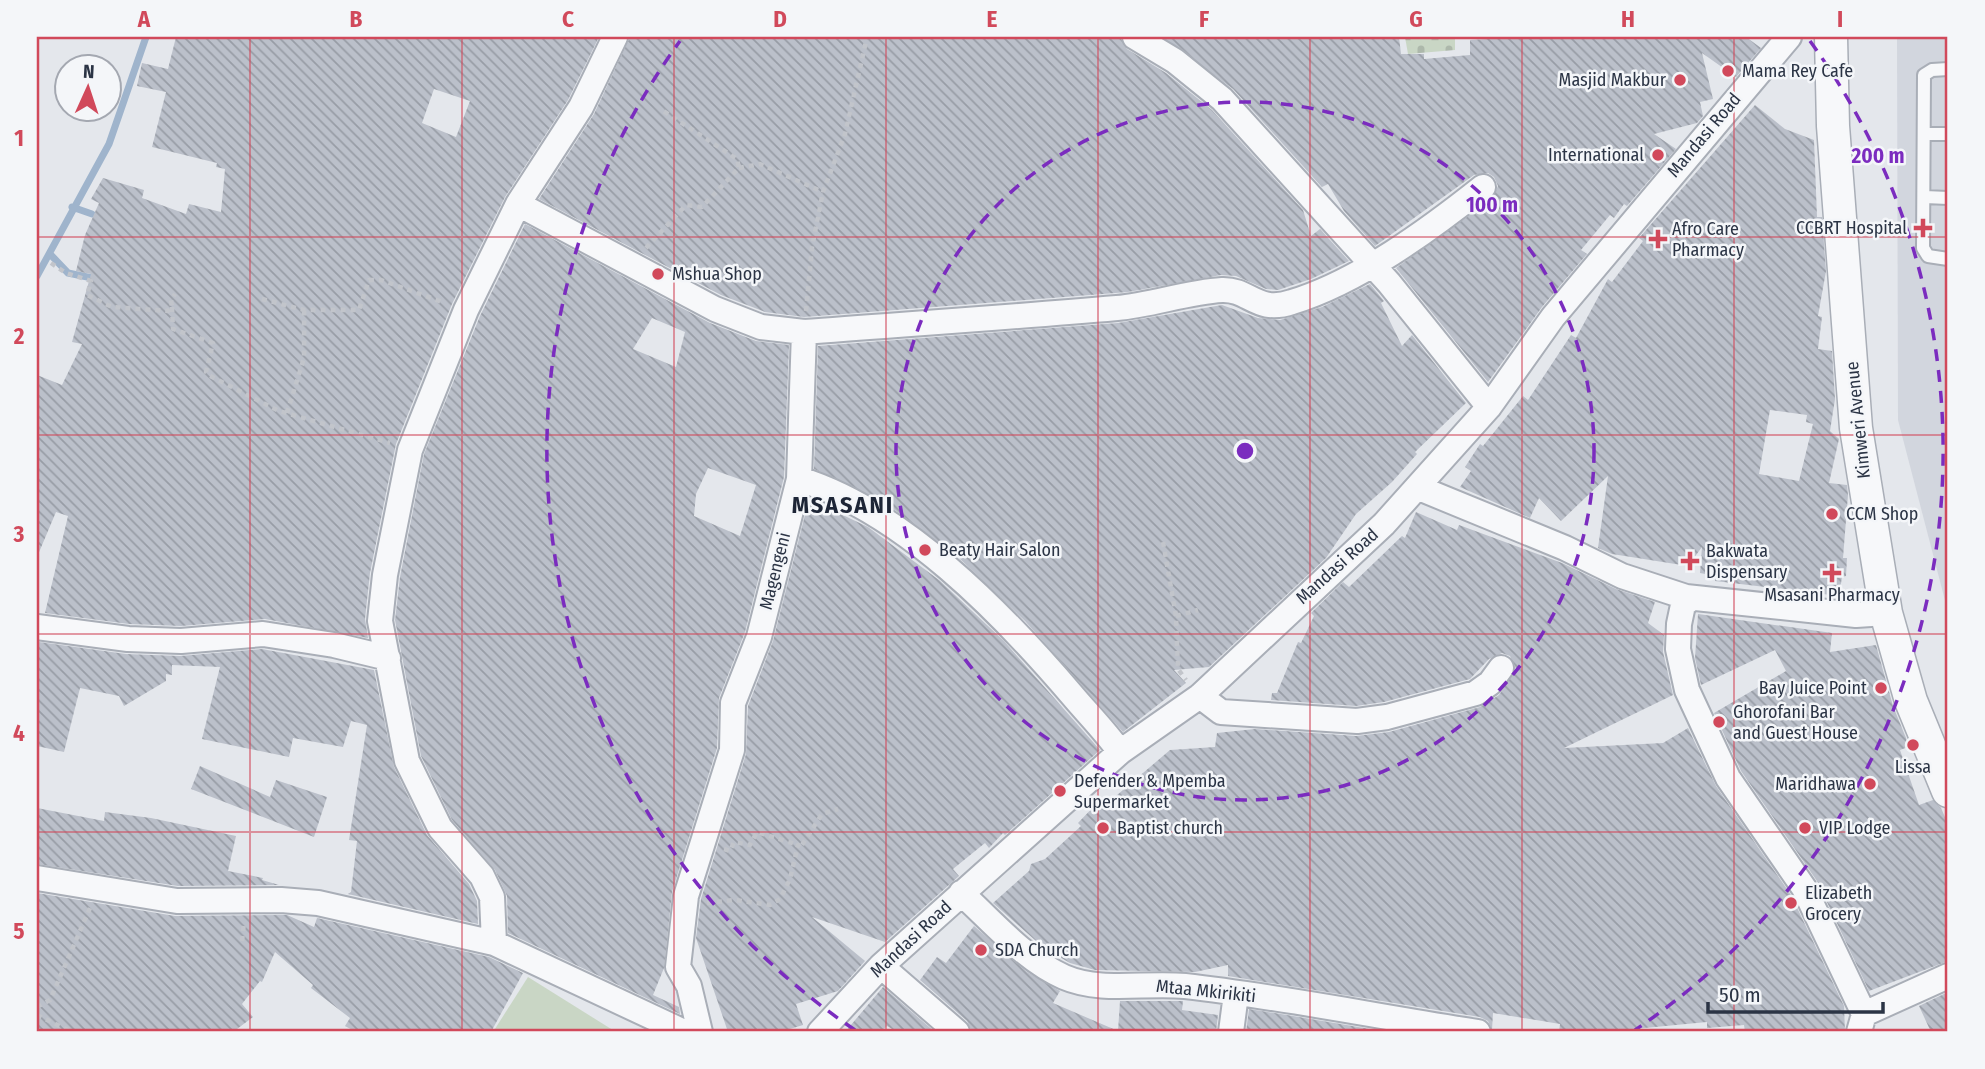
<svg xmlns="http://www.w3.org/2000/svg" width="1985" height="1069" viewBox="0 0 1985 1069" font-family="'Fira Sans Condensed',sans-serif">
	<style>
		.built { fill: #d2d6de }
		.grass { fill: #c9d6c5 }
		.cemetery { fill: url(#cemetery-stones) }
		.lines { fill: none; stroke-linecap: round; stroke-linejoin: round }
		.stream { stroke: #9fb4cc; stroke-width: 7 }
		.building { fill: url(#building-back-hatch); fill-rule: evenodd }
		.service-casing { stroke: #a9aeb7; stroke-width: 16 }
		.minor-casing { stroke: #a9aeb7; stroke-width: 28 }
		.tertiary-casing { stroke: #a9aeb7; stroke-width: 35 }
		.path { stroke: #c2c5cb; stroke-width: 4.5; stroke-dasharray: 5 5; stroke-linecap: butt }
		.service { stroke: #f7f8fa; stroke-width: 12 }
		.minor { stroke: #f7f8fa; stroke-width: 24 }
		.tertiary { stroke: #f7f8fa; stroke-width: 32 }
		.grid { fill: none; stroke: #d1495b; stroke-width: 2; stroke-opacity: 0.55 }
		.ring { fill: none; stroke: #7b2cbf; stroke-width: 3.5; stroke-dasharray: 12 9 }
		.poi-dot { fill: #d1495b; stroke: #f4f6f9; stroke-width: 2.5 }
		.labels { text-anchor: middle; dominant-baseline: central; stroke-width: 5; stroke-linejoin: round; paint-order: stroke }
		.poi-label { font-size: 18px; fill: #2b3445; stroke: #f4f6f9; text-anchor: start }
		.street-label { font-size: 18px; fill: #2b3445; stroke: #f4f6f9 }
		.district-label { font-size: 24px; font-weight: bold; letter-spacing: 2px; fill: #1d2536; stroke: #f4f6f9 }
		.centre { fill: #7b2cbf; stroke: #f4f6f9; stroke-width: 3.5 }
		.ring-label { font-size: 21px; text-anchor: middle; font-weight: bold; fill: #7b2cbf; stroke: #f4f6f9; stroke-width: 5; stroke-linejoin: round; paint-order: stroke }
		.neatline { fill: none; stroke: #d1495b; stroke-width: 2.5 }
		.grid-label { font-size: 23px; text-anchor: middle; font-weight: bold; fill: #d1495b }
	</style>
	<defs>
		<pattern id="cemetery-stones" width="16" height="16" patternUnits="userSpaceOnUse" patternTransform="scale(1.75)"><rect width="16" height="16" fill="#c9d6c5"/><path d="M2 7V4a2 2 0 0 1 4 0v3zM10 15v-3a2 2 0 0 1 4 0v3z" fill="#adb8ab"/></pattern>
		<pattern id="building-back-hatch" width="6" height="6" patternUnits="userSpaceOnUse" patternTransform="scale(1.75)"><rect width="6" height="6" fill="#bbc0ca"/><path d="M-1 5l2 2M0 0l6 6M5-1l2 2" fill="none" stroke="#989da6"/></pattern>
	</defs>
	<rect width="100%" height="100%" fill="#e4e7ec"/>
	<path class="built" d="M1897,37H1948V612L1898,420Z"/>
	<path class="grass" d="M528,977L616,1032H493Z"/>
	<path class="cemetery" d="M1405,37H1455V50L1408,54Z"/>
	<g class="lines">
		<path class="stream" d="M1164,37L1183,53
			M72,207L92,214
			M50,254L68,273L97,279
			M37,276L109,144L146,37"/>
	</g>
	<path class="building" d="M176,37H599L568,100L505,197L452,304L396,444L370,573L365,619L368,638L265,619L181,626L129,624L45,613L68,516L56,512L37,557V375L62,385L82,344L72,342L91,274L76,271L85,235L99,203L91,199L103,178L144,190L142,198L186,214L189,204L221,212L225,169L216,167L217,163L152,147L166,92L137,86L142,63L168,69ZM434,89L470,101L456,137L422,123Z
		M630,37H1120L1127,49L1166,73L1212,110L1303,210L1311,236L1320,229L1349,261L1311,279L1278,290L1266,289L1236,276L1221,275L1128,292L1077,296L804,317L765,312L721,295L539,199L594,114Z
		M1163,37H1399L1401,54H1424V59L1470,55V40L1519,37H1746L1761,48L1736,77L1702,53L1713,99L1700,102L1703,116L1697,123L1654,134L1676,149L1627,206L1624,204L1614,218L1610,215L1581,250L1587,254L1542,307L1488,382L1396,268L1492,199L1498,186L1494,177L1488,173L1474,175L1375,246L1344,211L1328,184L1322,187L1233,89Z
		M1755,105L1785,129L1814,140L1817,217H1822L1826,271L1818,316L1822,317L1818,349L1832,351L1835,399L1830,431L1839,439L1829,483L1847,485L1848,495L1843,558H1847L1846,576L1842,577L1839,596L1715,581L1716,576L1700,573L1702,547L1688,566L1612,554L1598,548L1608,476L1561,521L1539,498L1530,518L1460,487L1471,471L1465,467L1480,444L1483,446L1523,396L1528,400L1571,335L1576,338L1608,279L1612,282L1643,241L1639,238ZM1770,410L1807,415L1806,422L1813,424L1799,481L1759,474Z
		M525,224L710,323L756,341L789,345L784,477L745,632L719,698L717,748L672,892L664,968L653,995L679,1007L680,1014L508,933L507,896L495,870L452,820L421,756L395,620L400,577L424,454L480,316ZM652,318L685,332L676,367L633,349ZM708,468L756,485L740,536L694,516L696,494Z
		M1370,284L1384,301L1381,303L1402,346L1412,335L1466,403L1415,452L1417,454L1392,482L1356,514L1326,558L1209,667L1174,670L1186,683L1123,732L1025,621L958,557L884,502L814,469L818,346L1118,323L1222,305L1258,318L1280,320L1322,307Z
		M809,499L868,527L939,580L1004,641L1100,750L1005,835L1003,833L989,848L985,843L953,869L959,876L885,942L812,917L865,961L838,991L796,1004L803,1025L780,1032H728L696,938L701,899L746,754L748,706L773,641Z
		M1416,512L1457,530L1459,525L1562,563L1616,589L1655,602L1648,623L1664,635L1663,652L1673,695L1564,748L1663,743L1688,728L1716,786L1791,895L1844,1006L1845,1032H1745L1744,1025L1707,1028V1022L1603,1032H1559L1560,1024L1493,1013L1492,1030L1488,1021L1480,1017L1228,976V965L1195,972L1095,970L1070,963L1044,948L993,903L1029,871L1031,864L1045,859L1081,826L1078,823L1098,802L1103,807L1170,750L1215,747L1217,733L1255,729L1356,736L1389,732L1480,707L1499,695L1516,669L1510,656L1502,653L1489,659L1470,679L1384,702L1356,706L1271,700L1272,693H1277L1298,642L1301,643L1314,616L1311,613L1343,582L1349,587L1402,536L1405,538Z
		M1698,614L1832,633L1830,652L1876,645L1893,706L1906,738L1908,747L1900,750L1919,805L1933,800L1941,808L1948,824V961L1869,991L1817,881L1741,771L1714,713L1786,671L1775,650L1701,685L1695,658Z
		M39,642L126,654L180,656L262,649L374,670L394,767L427,835L469,884L477,901L478,924L348,894L351,892L357,841L349,840L367,725L351,721L343,747L293,738L289,757L202,739L220,667L172,665V675L166,674V681L124,706L119,696L80,688L64,752L37,746Z
		M200,766L270,797L276,780L327,797L314,837L191,789Z
		M37,808L104,821L105,812L151,818L236,836L228,871L263,878L262,880L279,885L178,886L37,864Z
		M37,893L175,916L287,915L314,927L317,918L489,957L523,973L491,1032H356L345,1026L350,1018L311,988L313,985L275,952L262,982L260,981L242,1004L253,1017L233,1032H37Z
		M974,926L1027,972L1060,991L1053,1003L1118,1031L1120,1001H1183L1182,1010L1218,1015L1216,1032H972L967,1021L920,980L937,957L946,963Z
		M883,987L935,1032H897L887,1026L881,1032H845Z
		M1948,992V1029L1931,1032L1919,1006Z
		M1249,1009L1293,1016L1388,1032H1246Z"/>
	<g class="lines">
		<g class="service-casing">
			<path id="service" d="M1948,69L1932,70L1924,75L1923,248L1928,256L1948,259
				M1925,134H1948
				M1925,197L1948,198"/>
		</g>
		<g class="minor-casing">
			<path id="minor" d="M615,37L581,107L518,204L466,310L410,450L385,575L380,621L407,761L440,828L482,876L492,897L494,943L684,1032
				M1135,37L1175,61L1222,99L1389,283L1489,407
				M518,204L715,309L761,327L804,332C909,324 1013,317 1117,308C1152,305 1187,292 1222,290C1250,289 1256,314 1292,302C1358,282 1429,230 1483,187
				M799,479C903,511 1002,613 1072,695C1088,714 1106,732 1120,752
				M1419,488L1565,548L1622,576L1686,597L1856,615L1886,613
				M1686,597L1688,601L1683,605L1679,624L1678,649L1687,690L1728,778L1804,888L1864,1014
				M37,627L128,639L181,641L263,634L334,645L388,658
				M1200,696L1221,712L1357,721L1387,717L1476,693L1490,683L1501,668
				M37,878L177,901L281,900L318,903L494,943
				M961,893C992,921 1025,960 1064,977C1101,993 1145,982 1185,986C1283,997 1380,1017 1478,1032
				M881,966L957,1032
				M700,1032L689,986L678,967L686,896L732,750L733,703L759,637L799,479L804,332
				M820,1032L881,966L1120,752L1200,696L1384,524L1489,407L1553,317L1789,37
				M1231,1032L1236,994
				M1859,1032L1864,1014L1948,976"/>
		</g>
		<g class="tertiary-casing">
			<path id="tertiary" d="M1831,37L1833,126L1856,428L1886,613L1911,701L1948,791"/>
		</g>
		<path class="path" d="M739,168L760,164L823,192
			M646,248L686,205L702,207L739,168L737,159L662,110
			M51,263L66,273L91,281L87,295L112,307L168,311L172,307L171,300L175,294
			M262,299L304,310H359L369,280H381L445,303
			M172,307L173,329L213,343L206,372L210,376L279,411L390,443
			M806,311L812,247L823,192L845,134L867,37
			M287,413L304,358V310
			M1163,542L1176,616L1178,669L1186,680
			M1176,616L1198,610
			M724,849L730,851L734,842L750,845L757,832L798,845
			M707,903L735,900L770,905L780,899L790,879L798,845L800,848L822,814L838,809
			M242,941L244,922
			M37,1007L50,1000L90,908
			M37,1015L72,1032"/>
		<use href="#service" class="service"/>
		<use href="#minor" class="minor"/>
		<use href="#tertiary" class="tertiary"/>
	</g>
	<path class="grid" d="M250,37V1032M462,37V1032M674,37V1032M886,37V1032M1098,37V1032M1310,37V1032M1522,37V1032M1734,37V1032M37,237H1948M37,435H1948M37,634H1948M37,832H1948"/>
	<g class="ring">
		<circle cx="1245" cy="451" r="349"/>
		<path d="M855 1030A698 698 0 0 1 680 41M1810 41A698 698 0 0 1 1635 1030"/>
	</g>
	<g class="poi-dot">
		<circle cx="1728" cy="71" r="7"/>
		<circle cx="1680" cy="80" r="7"/>
		<circle cx="1658" cy="155" r="7"/>
		<path d="M1919.5 217.5h7v7h7v7h-7v7h-7v-7h-7v-7h7z"/>
		<path d="M1654.5 228.5h7v7h7v7h-7v7h-7v-7h-7v-7h7z"/>
		<circle cx="658" cy="274" r="7"/>
		<circle cx="1832" cy="514" r="7"/>
		<circle cx="925" cy="550" r="7"/>
		<path d="M1686.5 550.5h7v7h7v7h-7v7h-7v-7h-7v-7h7z"/>
		<path d="M1828.5 562.5h7v7h7v7h-7v7h-7v-7h-7v-7h7z"/>
		<circle cx="1881" cy="688" r="7"/>
		<circle cx="1719" cy="722" r="7"/>
		<circle cx="1913" cy="745" r="7"/>
		<circle cx="1870" cy="784" r="7"/>
		<circle cx="1060" cy="791" r="7"/>
		<circle cx="1103" cy="828" r="7"/>
		<circle cx="1805" cy="828" r="7"/>
		<circle cx="1791" cy="903" r="7"/>
		<circle cx="981" cy="950" r="7"/>
	</g>
	<g class="labels">
		<g class="poi-label">
			<text x="1742" y="71">Mama Rey Cafe</text>
			<text x="1666" y="80" text-anchor="end">Masjid Makbur</text>
			<text x="1644" y="155" text-anchor="end">International</text>
			<text x="1907" y="228" text-anchor="end">CCBRT Hospital</text>
			<text x="1672" y="229">Afro Care<tspan x="1672" dy="21">Pharmacy</tspan></text>
			<text x="672" y="274">Mshua Shop</text>
			<text x="1846" y="514">CCM Shop</text>
			<text x="939" y="550">Beaty Hair Salon</text>
			<text x="1706" y="551">Bakwata<tspan x="1706" dy="21">Dispensary</tspan></text>
			<text x="1832" y="595" text-anchor="middle">Msasani Pharmacy</text>
			<text x="1867" y="688" text-anchor="end">Bay Juice Point</text>
			<text x="1733" y="712">Ghorofani Bar<tspan x="1733" dy="21">and Guest House</tspan></text>
			<text x="1913" y="767" text-anchor="middle">Lissa</text>
			<text x="1074" y="781">Defender &amp; Mpemba<tspan x="1074" dy="21">Supermarket</tspan></text>
			<text x="1856" y="784" text-anchor="end">Maridhawa</text>
			<text x="1117" y="828">Baptist church</text>
			<text x="1819" y="828">VIP Lodge</text>
			<text x="1805" y="893">Elizabeth<tspan x="1805" dy="21">Grocery</tspan></text>
			<text x="995" y="950">SDA Church</text>
		</g>
		<g class="street-label">
			<text transform="translate(1704 135) rotate(-50)">Mandasi Road</text>
			<text transform="translate(1858 420) rotate(-96)">Kimweri Avenue</text>
			<text transform="translate(1337 566) rotate(-42)">Mandasi Road</text>
			<text transform="translate(775 571) rotate(-76)">Magengeni</text>
			<text transform="translate(911 939) rotate(-43)">Mandasi Road</text>
			<text transform="translate(1206 991) rotate(6)">Mtaa Mkirikiti</text>
		</g>
		<g class="district-label">
			<text x="843" y="505">MSASANI</text>
		</g>
	</g>
	<circle cx="1245" cy="451" r="10" class="centre"/>
	<g class="ring-label">
		<text x="1878" y="163">200 m</text>
		<text x="1492" y="212">100 m</text>
	</g>
	<rect width="1985" height="1069" fill="none" stroke="#f4f6f9" stroke-width="77"/>
	<g transform="translate(88 88) rotate(3)"><circle r="33" fill="#f4f6f9" stroke="#a4a8b1" stroke-width="2"/>
	<path d="M0-5L12 26L0 18L-12 26Z" fill="#d1495b"/>
	<text y="-10" font-size="19" font-weight="bold" text-anchor="middle" fill="#2b3445">N</text>
	</g>
	<path d="M1708 1002v10h175v-10" fill="none" stroke="#2b3445" stroke-width="3.5"/>
	<text x="1719" y="1002" font-size="21" fill="#2b3445" stroke="#f4f6f9" stroke-width="5" paint-order="stroke">50 m</text>
	<rect x="38" y="38" width="1908" height="992" class="neatline"/>
	<g class="grid-label">
		<text x="144" y="27">A</text>
		<text x="356" y="27">B</text>
		<text x="568" y="27">C</text>
		<text x="780" y="27">D</text>
		<text x="992" y="27">E</text>
		<text x="1204" y="27">F</text>
		<text x="1416" y="27">G</text>
		<text x="1628" y="27">H</text>
		<text x="1840" y="27">I</text>
		<text x="19" y="146">1</text>
		<text x="19" y="344">2</text>
		<text x="19" y="542">3</text>
		<text x="19" y="741">4</text>
		<text x="19" y="939">5</text>
	</g>
</svg>
